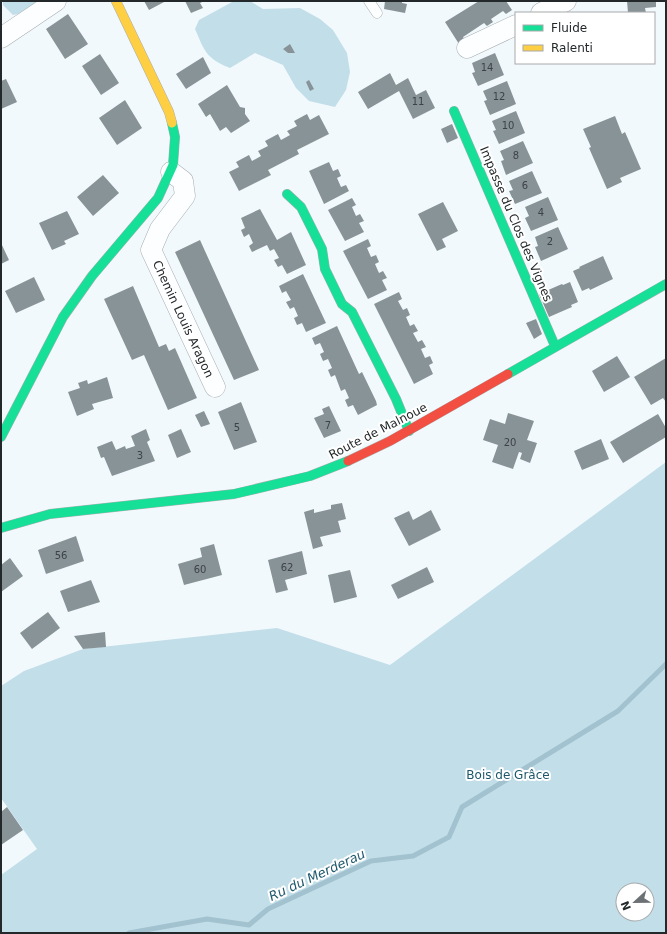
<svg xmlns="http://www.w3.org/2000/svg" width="667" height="934" viewBox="0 0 667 934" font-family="'DejaVu Sans',sans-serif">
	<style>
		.forest { fill: #c2dee9; fill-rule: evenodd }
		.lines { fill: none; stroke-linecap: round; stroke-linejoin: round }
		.stream { stroke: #a2c2d0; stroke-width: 5 }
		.building { fill: #889398 }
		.lane-casing { stroke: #a9aeb0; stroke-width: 11 }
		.street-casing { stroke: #a9aeb0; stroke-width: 21 }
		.fast-casing { stroke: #a9aeb0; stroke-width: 10 }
		.slow-casing { stroke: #a9aeb0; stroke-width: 10 }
		.jam-casing { stroke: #a9aeb0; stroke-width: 10 }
		.lane { stroke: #fdfeff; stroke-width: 10 }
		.street { stroke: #fdfeff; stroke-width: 20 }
		.fast { stroke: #16e098; stroke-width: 9 }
		.slow { stroke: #ffcf43; stroke-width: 9 }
		.jam { stroke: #f24e42; stroke-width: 9 }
		.labels { text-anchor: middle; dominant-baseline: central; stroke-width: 4; stroke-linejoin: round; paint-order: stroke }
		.number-label { font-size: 10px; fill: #3c4346 }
		.street-label { font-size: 12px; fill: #23282a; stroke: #fff }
		.park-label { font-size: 12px; fill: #1d576b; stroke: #fff }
		.water-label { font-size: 13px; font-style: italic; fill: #20596e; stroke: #fff }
	</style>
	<rect width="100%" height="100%" fill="#f2f9fc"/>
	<path class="forest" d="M3,1H39L18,14L13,15L3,5Z
		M234,1H250L263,9L300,8L320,19L333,30L347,53L350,72L346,90L335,107L309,101L296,88L283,65L255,53L230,68C206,58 205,52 195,29L199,20Z
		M666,462V933H1V875L37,849L1,798V686L24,671L83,649L277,628L390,665ZM623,890H647V914H623Z"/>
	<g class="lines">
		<path class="stream" d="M129,933L207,919L249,925L268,909L371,861L413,856L449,837L462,807L618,711L666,664"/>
	</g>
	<path class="building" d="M144,1H166L149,10Z
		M185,1H204L200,3L203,8L191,13Z
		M385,1H402V3L407,4L405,13L384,9Z
		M479,1H506L512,10L506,14L503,11L491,19L493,22L487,26L484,23L463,37L465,40L459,44L445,22Z
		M627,1H656V7L645,8L646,13H628Z
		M68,14L88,44L65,59L46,29Z
		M290,44L295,53H288L283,49Z
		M495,53L504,75L478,86L472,73L475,72L472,63Z
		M100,54L119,83L101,95L82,66Z
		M203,57L211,73L186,89L176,74Z
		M390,73L396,85L408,78L416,95L426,90L435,108L413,119L399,91L368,109L358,92Z
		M6,79L17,102L1,109V81Z
		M309,80L314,89L310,91L306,82Z
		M507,81L516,104L490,115L484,101L487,100L483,91Z
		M227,85L240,107L245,108V114L250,121L231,133L226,127L220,131L210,114L206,117L198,104Z
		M125,100L142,128L117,145L99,118Z
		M516,111L525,133L499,144L493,131L496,130L492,121Z
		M307,114L310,120L319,115L329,134L297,150L299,154L268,170L271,175L239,191L229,172L239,167L236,162L249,155L252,161L261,156L258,151L268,146L265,141L278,134L281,140L290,135L287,131L297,126L294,121Z
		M615,116L622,134L625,132L641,169L620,178L622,182L607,189L589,148L591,147L583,129Z
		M452,124L458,138L447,143L441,129Z
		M523,141L533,163L506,175L501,161L504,160L500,151Z
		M329,162L333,171L338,169L341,176L337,178L341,187L346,185L349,191L324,204L309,171Z
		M532,171L542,193L515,204L509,191L513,190L509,181Z
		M103,175L119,193L93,216L77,197Z
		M548,197L558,220L531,231L525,218L529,216L525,207Z
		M352,198L356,205L352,207L356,216L360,214L364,221L359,223L364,232L345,241L328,210Z
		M443,202L458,231L442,239L446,247L437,251L418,214Z
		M260,209L277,240L291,232L306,265L287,274L282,265L278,267L274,260L279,258L274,249L270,251L267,245L252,252L249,246L253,243L249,234L244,237L241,230L245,228L241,218Z
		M67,211L79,234L64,241L66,244L52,250L39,223Z
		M558,227L568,249L541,261L535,247L538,246L535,237Z
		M368,239L371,246L367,248L371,257L376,255L379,262L375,264L379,273L383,271L387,278L382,280L387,290L368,299L343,251Z
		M200,240L259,370L234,380L175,252Z
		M1,243L9,260L1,264Z
		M603,256L613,279L590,290L589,288L582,291L573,271L580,268L579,267Z
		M303,274L326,323L306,332L302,323L297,325L294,318L298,316L294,307L290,309L286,302L291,300L286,291L282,293L279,286Z
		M34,277L45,300L16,313L5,291Z
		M570,282L578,302L571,305L572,307L549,317L539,294L562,284L563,285Z
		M133,286L159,347L166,344L169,351L175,348L197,398L168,410L144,355L132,360L104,299Z
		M399,292L402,299L398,301L403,310L407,308L410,315L406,317L410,326L414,324L418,331L413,333L418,342L422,340L426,347L421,349L425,358L430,356L433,363L429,365L433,374L414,384L374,304Z
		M536,319L542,334L534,339L526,323Z
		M337,326L359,374L362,372L376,401L377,405L358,415L353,405L348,407L345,400L349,398L345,389L341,391L335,375L331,377L328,370L332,368L328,359L323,361L320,354L324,352L320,343L315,345L312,338Z
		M617,356L630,377L604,392L592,371Z
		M666,358V402L663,398L651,405L634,377Z
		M107,377L113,398L92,404L94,409L77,416L68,392L80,388L78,383L87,380L88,384Z
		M241,402L257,442L234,450L218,412Z
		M329,406L341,431L324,438L314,418L324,414L322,409Z
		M204,411L210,424L201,427L195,415Z
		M508,413L534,421L527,440L537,443L530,463L520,459L522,453L519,452L513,469L492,462L498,445L483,440L490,419L505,424Z
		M658,414L666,428V437L623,463L610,442Z
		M146,429L150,440L147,442L155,461L112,476L104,457L101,458L97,447L112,441L116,450L125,446L126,449L135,446L131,436Z
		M181,429L191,452L177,458L168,435Z
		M601,439L609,459L582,470L574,451Z
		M342,503L346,519L338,521L341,532L320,537L323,546L313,549L304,512L314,509V513L331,509V505Z
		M431,510L441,530L409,546L394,518L409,511L413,520Z
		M76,536L84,561L46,574L38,550Z
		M214,544L222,575L184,585L178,564L202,557L200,548Z
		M302,551L307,574L285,580L288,590L276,593L268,560Z
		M10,558L23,576L1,592V565Z
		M427,567L434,582L398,599L391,585Z
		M350,570L357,597L334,603L328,575Z
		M91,580L100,602L68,612L60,591Z
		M48,612L60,628L32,649L20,633Z
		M105,632L106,647L83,649L74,636Z
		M7,807L23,830L1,845V812Z"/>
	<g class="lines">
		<g class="lane-casing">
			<path id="lane" d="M369,1L377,13"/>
		</g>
		<g class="street-casing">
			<path id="street" d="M541,13L566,1
				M1,38L56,1
				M467,48L516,25
				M171,172L183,181L185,196L160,229L151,250L215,387"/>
		</g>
		<g class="fast-casing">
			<path id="fast" d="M454,111L555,346
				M287,194L301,207L322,249L325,269L342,304L352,312L396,399L409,431
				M508,374L666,284
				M1,437L63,317L92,276L158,198L173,165L175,137L172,123
				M1,528L50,514L234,494L310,476L348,461"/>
		</g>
		<g class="slow-casing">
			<path id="slow" d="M116,1L169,112L172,123"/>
		</g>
		<g class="jam-casing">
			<path id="jam" d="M348,461L390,441L508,374"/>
		</g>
		<use href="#lane" class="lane"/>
		<use href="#street" class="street"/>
		<use href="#fast" class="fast"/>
		<use href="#slow" class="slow"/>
		<use href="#jam" class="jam"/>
	</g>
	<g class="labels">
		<g class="number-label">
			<text x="487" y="67">14</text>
			<text x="499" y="96">12</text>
			<text x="418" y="101">11</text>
			<text x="508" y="125">10</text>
			<text x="516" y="155">8</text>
			<text x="525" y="185">6</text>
			<text x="541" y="212">4</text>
			<text x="550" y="241">2</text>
			<text x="328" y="425">7</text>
			<text x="237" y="427">5</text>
			<text x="510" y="442">20</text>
			<text x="140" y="455">3</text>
			<text x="61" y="555">56</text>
			<text x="287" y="567">62</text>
			<text x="200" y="569">60</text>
		</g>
		<g class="street-label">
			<text transform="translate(516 224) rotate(67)">Impasse du Clos des Vignes</text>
			<text transform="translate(183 319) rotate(65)">Chemin Louis Aragon</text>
			<text transform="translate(378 431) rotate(-27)">Route de Malnoue</text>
		</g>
		<g class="park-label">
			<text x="508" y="775">Bois de Grâce</text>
		</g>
		<g class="water-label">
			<text transform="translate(317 875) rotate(-25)">Ru du Merderau</text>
		</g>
	</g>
	<rect width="667" height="934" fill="none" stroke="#23282a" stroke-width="4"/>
	<rect x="515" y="12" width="140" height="52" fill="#ffffff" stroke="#a7a9aa"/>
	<rect x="523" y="25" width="20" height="6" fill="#16e098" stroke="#a7a9aa"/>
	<text x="551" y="32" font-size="12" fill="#23282a">Fluide</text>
	<rect x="523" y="45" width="20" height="6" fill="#ffcf43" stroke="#a7a9aa"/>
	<text x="551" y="52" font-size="12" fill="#23282a">Ralenti</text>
	<g transform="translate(635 902) rotate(248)"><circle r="19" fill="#ffffff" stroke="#a7a9aa"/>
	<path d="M0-3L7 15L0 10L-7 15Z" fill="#6b7174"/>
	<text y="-6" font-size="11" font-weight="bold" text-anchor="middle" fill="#23282a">N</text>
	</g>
</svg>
